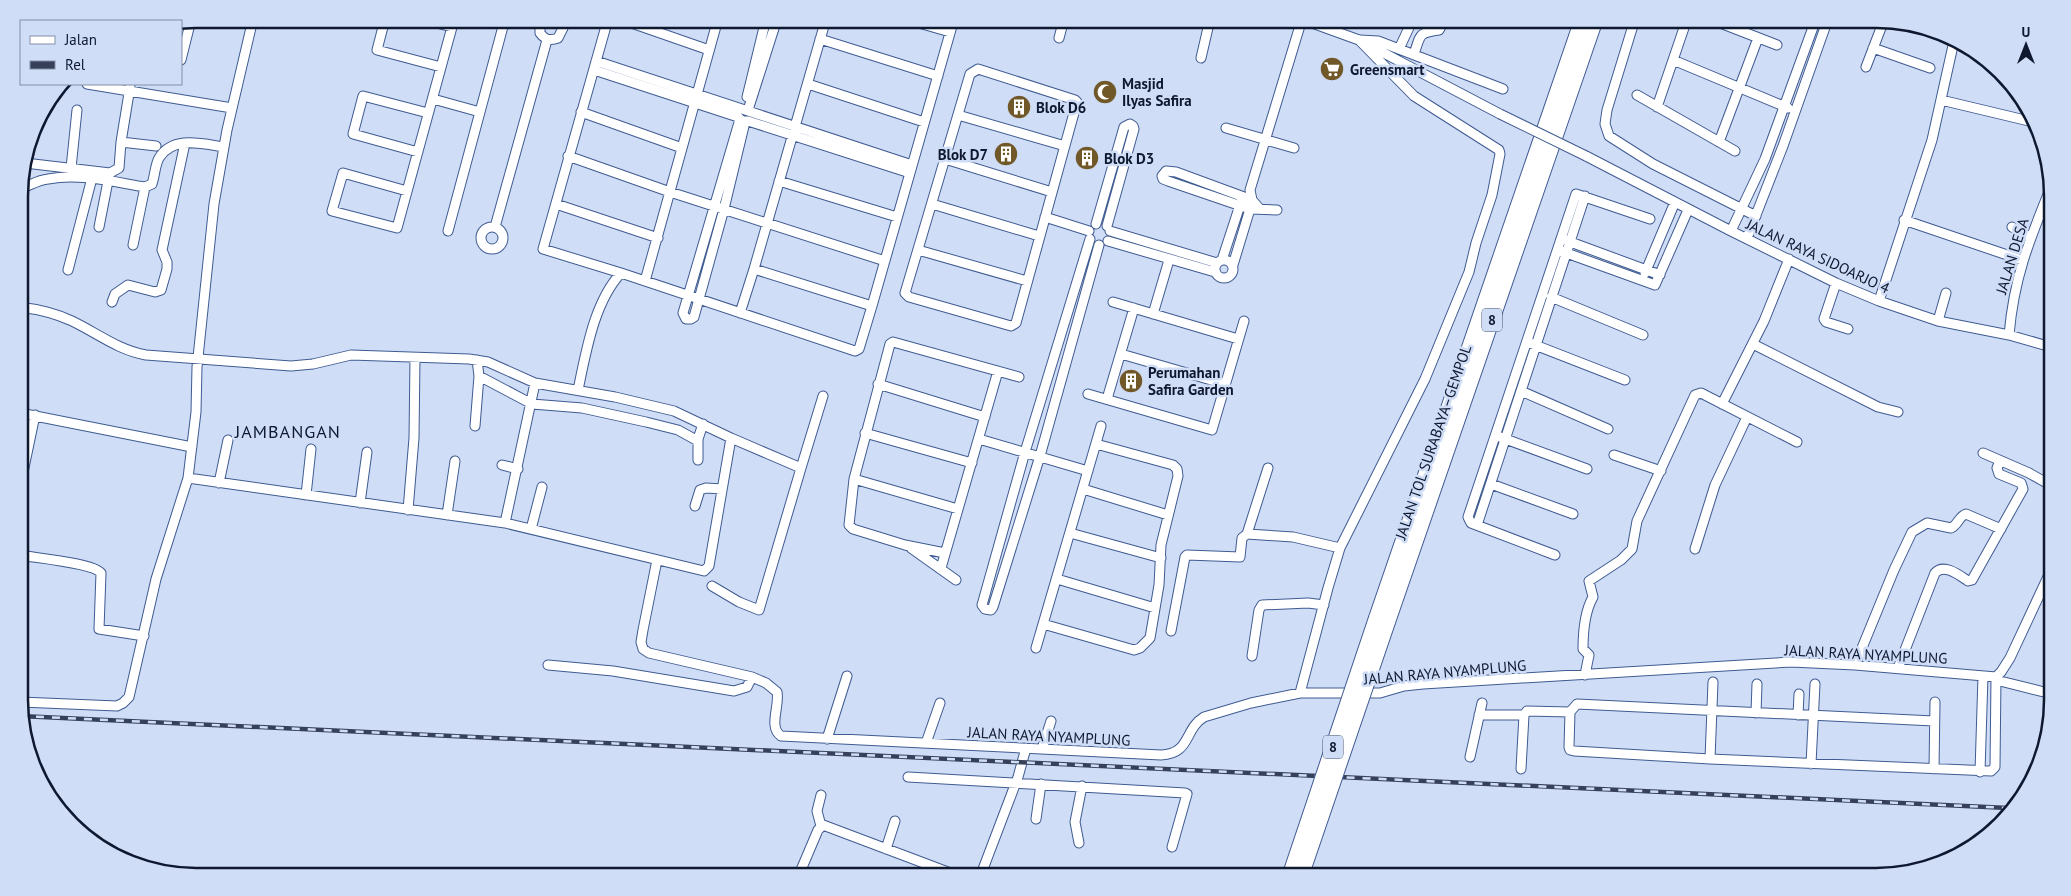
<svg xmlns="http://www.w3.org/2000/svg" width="2071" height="896" viewBox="0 0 2071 896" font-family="'PT Sans',sans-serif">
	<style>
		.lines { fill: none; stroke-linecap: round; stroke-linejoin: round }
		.minor-casing { stroke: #3f5b91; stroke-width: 11 }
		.highway-casing { stroke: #3f5b91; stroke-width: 16 }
		.minor { stroke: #fff; stroke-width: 9 }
		.highway { stroke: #fff; stroke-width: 14 }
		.rail-casing { stroke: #364159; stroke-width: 4.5 }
		.rail { stroke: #d0ddf7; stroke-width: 2.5; stroke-dasharray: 8; stroke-linecap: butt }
		.minor-bridge-casing { stroke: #3f5b91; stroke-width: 11; stroke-linecap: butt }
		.highway-bridge-casing { stroke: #3f5b91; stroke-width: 16; stroke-linecap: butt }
		.minor-bridge { stroke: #fff; stroke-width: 9 }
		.highway-bridge { stroke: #fff; stroke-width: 14 }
		.labels { text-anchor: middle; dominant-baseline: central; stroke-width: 5; stroke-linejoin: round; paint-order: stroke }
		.shield { fill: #d0ddf7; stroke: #48546c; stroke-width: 1 }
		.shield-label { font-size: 14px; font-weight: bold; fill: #0e1930 }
		.poi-label { font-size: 15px; font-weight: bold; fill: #0e1930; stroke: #d0ddf7; text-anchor: start }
		.street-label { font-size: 15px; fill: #0e1930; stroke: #d0ddf7 }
		.quarter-label { font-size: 18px; letter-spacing: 1px; fill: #0e1930; stroke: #d0ddf7 }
		.rim { fill: none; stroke: #0e1930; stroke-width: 2.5 }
	</style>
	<rect width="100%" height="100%" fill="#d0ddf7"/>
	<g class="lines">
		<g class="minor-casing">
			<path id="minor" d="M385,19L377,50L441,67
				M545,19L540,24V33C545,40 550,41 558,38L563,28L561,23L557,19
				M608,19L543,249L621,273L855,351L859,349L872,306L954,19
				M620,19L709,50
				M905,19L950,32
				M1301,19L1359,40L1500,114
				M1635,19L1607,110L1605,124L1609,136L1653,164L1756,216
				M1710,19L1777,45
				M1059,38L1064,19
				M820,39L938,76
				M1360,40L1378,41L1503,89
				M1873,48L1930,68
				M1399,49L1413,19
				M1414,54C1421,34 1418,33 1439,30L1445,19
				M1201,58L1210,19
				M181,60L191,20
				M1673,60L1788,108
				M596,61L912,165
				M1866,67L1884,20
				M978,69L1075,100L1077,102L1016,323L1011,326L909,297L905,293L970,74Z
				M594,70L738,117L742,121H748L910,173
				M87,84L232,108
				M808,84L924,122
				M1637,95L1735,151
				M747,97L766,19
				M433,99L480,112
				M1941,100L2029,121
				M1657,107L1687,19
				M748,110L777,19
				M581,112L682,148
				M958,115L1065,146
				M740,119L683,313L686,319H691L694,317L724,209L745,122
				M1226,128L1294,148
				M121,142L156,146
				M1719,142L1758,38
				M418,152L353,134L363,96L428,113
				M568,156L670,192L885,261
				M1586,156L1731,231L1836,283L1879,301L1938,321L2009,335L2051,347
				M945,159L1052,192
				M25,163L110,173L119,168L121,142L130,87
				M71,168L77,110
				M779,181L897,217
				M19,189C29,186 38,180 48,179C80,173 114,182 145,187L152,184C155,175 155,165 159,158C173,135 203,144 224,147
				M407,191L343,173L332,211L397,228L452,27L421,19
				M556,204L658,238
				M932,204L1039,236
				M1259,208L1252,200L1176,172L1166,171L1162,176L1163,179L1168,181L1250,209L1277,210
				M1045,217L1089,231
				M1904,220L2022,260
				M1096,224L1124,127L1130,124L1133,126L1134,129L1107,226
				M481 238a11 11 0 1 1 22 0a11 11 0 1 1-22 0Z
				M99,227L108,181
				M495,227L547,40
				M2012,227L2030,237
				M448,231L505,19
				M1110,231L1217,263
				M1731,231L1765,159L1816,19
				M1747,238L1783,146L1828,19
				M1090,239L1025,452L982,605L985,609L991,610L993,607L1040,456L1099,245
				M1565,240L1660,275
				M1108,241L1215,272
				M133,245L145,187
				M918,250L1027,281
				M1561,251L1655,285L1688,210
				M1215 269a9 9 0 1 1 18 0a9 9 0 1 1-18 0Z
				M1222,260L1242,199
				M1233,265L1250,209L1252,200L1250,190L1302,19
				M754,269L872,306
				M68,270L92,178
				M1645,273L1675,202
				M645,281L718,19
				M1836,283L1824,319L1826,322L1848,329
				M1551,297L1643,335
				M1879,301L1932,140L1954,41
				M112,302L115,294L128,285L155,292L161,290L167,269V262L162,250L185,143
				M1113,302L1238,339
				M19,307C37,309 55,313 72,321C97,333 118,350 146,355L291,366L313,364L351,355L469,359L488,362L535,383L615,397L674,411L731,438L709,566L704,571L505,523L188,478
				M740,313L754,269L826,19
				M1153,314L1169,260
				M1938,321L1946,293
				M2009,335C2014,277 2029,241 2051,187
				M1530,343L1625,380
				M1753,344L1878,407L1898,412
				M1121,354L1225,384
				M479,376L532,404L582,408L646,422L678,430L698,441
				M878,384L985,417
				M578,390C586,352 594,302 621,273
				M1521,391L1608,429
				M1088,394L1212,430L1244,321
				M1107,399L1134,308
				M1722,404L1764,321L1789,259
				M20,413L192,447
				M475,426L479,376L477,360
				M865,433L972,463
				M1500,437L1587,469
				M979,439L1088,471
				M1983,453L2029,473L2052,486
				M1614,455L1661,471
				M698,460V439L703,424
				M502,465L518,469
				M801,468L823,396
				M22,477L35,415
				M854,479L958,509
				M219,483L228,440
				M1491,484L1573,514
				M1083,489L1168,515
				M306,495L311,449
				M360,503L367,452
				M695,506L700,490L706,488L722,489
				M408,510L414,438L415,358
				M447,515L455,461
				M505,523L535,383
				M1477,525L1585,196
				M531,529L542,487
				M1070,533L1161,558
				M1247,534L1293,537L1340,548
				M911,548L956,580
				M1695,549L1715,485L1747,417
				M945,553L905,545L853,529L849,525L854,479L890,344L893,342L1019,377
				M20,555C35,558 93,563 101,573L99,629L144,636
				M1555,555L1471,523L1468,517L1576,194L1650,219
				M657,560L643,630L641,642L643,649L649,653L752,677L766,683L777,692C780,706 768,727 781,736L1161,755C1191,754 1184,729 1204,717L1251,703L1300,693H1380L1404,686L1423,684L1791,662L1855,665L1996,677L2001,672L2010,658L2052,568
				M941,568L998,371
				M1057,579L1155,608
				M712,586L739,602L759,610L801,468L731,438
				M1043,624L1134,650L1140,648L1150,638L1159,585L1161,545L1178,476L1177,469L1173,465L1096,444
				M1171,631L1185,557L1187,555L1240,557L1242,538L1247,534L1268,468
				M1036,648L1101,426
				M1252,656L1259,610L1262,605L1308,603L1324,605
				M548,665L613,671L734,691L747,687L752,677
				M1855,665L1894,570L1912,532L1927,523L1951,528C1958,525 1959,516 1966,514L2001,529
				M1898,668L1935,573C1944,563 1959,575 1968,581L1972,580L2023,489L2021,483L1999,474L1997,468L2000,461
				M1585,675L1589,655L1583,649C1583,632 1585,611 1593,597L1589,581L1621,560L1632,549L1637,521L1695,395L1701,393L1797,442
				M1996,680L2052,694
				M1300,693L1328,588L1340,548L1425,379L1469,272L1476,243L1492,195L1500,154L1499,150L1414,96L1359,40
				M20,702L117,706L123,703L129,697L156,579L188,478L196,412L197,367L214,204L227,130L253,19
				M1570,712L1569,747L1570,750L1574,751L1710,759L1991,771L1995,767L1996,677
				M1756,713L1757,684
				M1479,715H1524L1527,711L1570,712L1577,704L1934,721
				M1798,715L1799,694
				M827,739L847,676
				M926,743L940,703
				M1042,749L1051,721
				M1470,757L1482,703
				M1710,759L1713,682
				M1811,764L1815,684
				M1521,769L1524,715
				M1934,769L1935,702
				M1980,772L1983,676
				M908,777L1185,793L1187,794L1172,847
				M1036,819L1041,784
				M821,826L817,811L821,795
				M1079,843L1075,822L1082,786
				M886,849L895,821
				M798,877L818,830L823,825L961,877
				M980,877L1018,777L1026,748
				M1132,877L1134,873"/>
		</g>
		<g class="highway-casing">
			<path id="highway" d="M1376,618L1582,19
				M1388,622L1596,19"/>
		</g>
		<use href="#minor" class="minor"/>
		<use href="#highway" class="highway"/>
		<g class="rail-casing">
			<path id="rail" d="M20,716L2008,808"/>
		</g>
		<use href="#rail" class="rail"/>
		<g class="minor-bridge-casing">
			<path id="minor-bridge" d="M1500,114L1586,156"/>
		</g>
		<g class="highway-bridge-casing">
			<path id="highway-bridge" d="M1289,877L1376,618
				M1301,877L1388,622"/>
		</g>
		<use href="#minor-bridge" class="minor-bridge"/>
		<use href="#highway-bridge" class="highway-bridge"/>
	</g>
	<defs>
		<g id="supermarket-disc" transform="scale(1.25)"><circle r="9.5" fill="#705829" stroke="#d0ddf7"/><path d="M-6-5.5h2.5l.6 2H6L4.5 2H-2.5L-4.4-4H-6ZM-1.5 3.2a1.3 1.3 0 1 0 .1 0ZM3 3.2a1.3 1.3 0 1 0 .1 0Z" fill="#fff"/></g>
		<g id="mosque-disc" transform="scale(1.25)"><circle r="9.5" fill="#705829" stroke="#d0ddf7"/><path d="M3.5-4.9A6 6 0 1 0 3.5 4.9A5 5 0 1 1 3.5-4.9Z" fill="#fff"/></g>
		<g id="building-disc" transform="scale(1.25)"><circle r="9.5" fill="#705829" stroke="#d0ddf7"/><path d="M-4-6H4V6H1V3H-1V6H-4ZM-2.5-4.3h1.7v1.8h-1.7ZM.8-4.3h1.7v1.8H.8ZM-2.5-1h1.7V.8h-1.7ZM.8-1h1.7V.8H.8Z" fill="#fff"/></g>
	</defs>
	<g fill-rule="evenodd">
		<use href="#supermarket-disc" x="1332" y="69"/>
		<use href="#mosque-disc" x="1105" y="92"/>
		<use href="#building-disc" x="1019" y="107"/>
		<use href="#building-disc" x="1006" y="154"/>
		<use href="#building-disc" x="1087" y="158"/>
		<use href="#building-disc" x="1131" y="381"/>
	</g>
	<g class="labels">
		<g class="shield">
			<rect x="1482" y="308.5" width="20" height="23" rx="4"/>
			<rect x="1323" y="735.5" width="20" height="23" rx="4"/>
		</g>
		<g class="shield-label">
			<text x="1492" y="320">8</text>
			<text x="1333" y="747">8</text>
		</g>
		<g class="poi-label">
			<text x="1350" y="69">Greensmart</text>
			<text x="1122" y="83">Masjid<tspan x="1122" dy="17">Ilyas Safira</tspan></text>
			<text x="1036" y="107">Blok D6</text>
			<text x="988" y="154" text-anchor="end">Blok D7</text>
			<text x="1104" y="158">Blok D3</text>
			<text x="1148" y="372">Perumahan<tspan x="1148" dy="17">Safira Garden</tspan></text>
		</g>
		<g class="street-label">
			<text transform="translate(1818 256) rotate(25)">JALAN RAYA SIDOARJO 4</text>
			<text transform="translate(2012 256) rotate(-73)">JALAN DESA</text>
			<text transform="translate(1433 442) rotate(-71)">JALAN TOL SURABAYA–GEMPOL</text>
			<text transform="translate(1866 654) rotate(3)">JALAN RAYA NYAMPLUNG</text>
			<text transform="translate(1445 672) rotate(-5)">JALAN RAYA NYAMPLUNG</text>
			<text transform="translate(1049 736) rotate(3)">JALAN RAYA NYAMPLUNG</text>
		</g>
		<g class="quarter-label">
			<text x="288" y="431">JAMBANGAN</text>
		</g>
	</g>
	<path d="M0 0H2071V896H0ZM196 28H1876A168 168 0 0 1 2044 196V700A168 168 0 0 1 1876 868H196A168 168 0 0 1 28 700V196A168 168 0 0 1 196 28Z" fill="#d0ddf7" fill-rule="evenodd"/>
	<path class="rim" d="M196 28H1876A168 168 0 0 1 2044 196V700A168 168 0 0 1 1876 868H196A168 168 0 0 1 28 700V196A168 168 0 0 1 196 28Z"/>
	<rect x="20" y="20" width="162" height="65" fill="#d0ddf7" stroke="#828fa7"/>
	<rect x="30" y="36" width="25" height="8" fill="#ffffff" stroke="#828fa7"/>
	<text x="65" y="45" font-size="15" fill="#0e1930">Jalan</text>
	<rect x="30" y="61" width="25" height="8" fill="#364159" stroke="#828fa7"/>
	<text x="65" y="70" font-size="15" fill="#0e1930">Rel</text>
	<g transform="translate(2026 45)" stroke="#d0ddf7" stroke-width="4" paint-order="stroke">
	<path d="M0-4L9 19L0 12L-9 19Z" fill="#0e1930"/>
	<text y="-8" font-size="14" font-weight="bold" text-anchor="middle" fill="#0e1930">U</text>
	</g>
</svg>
